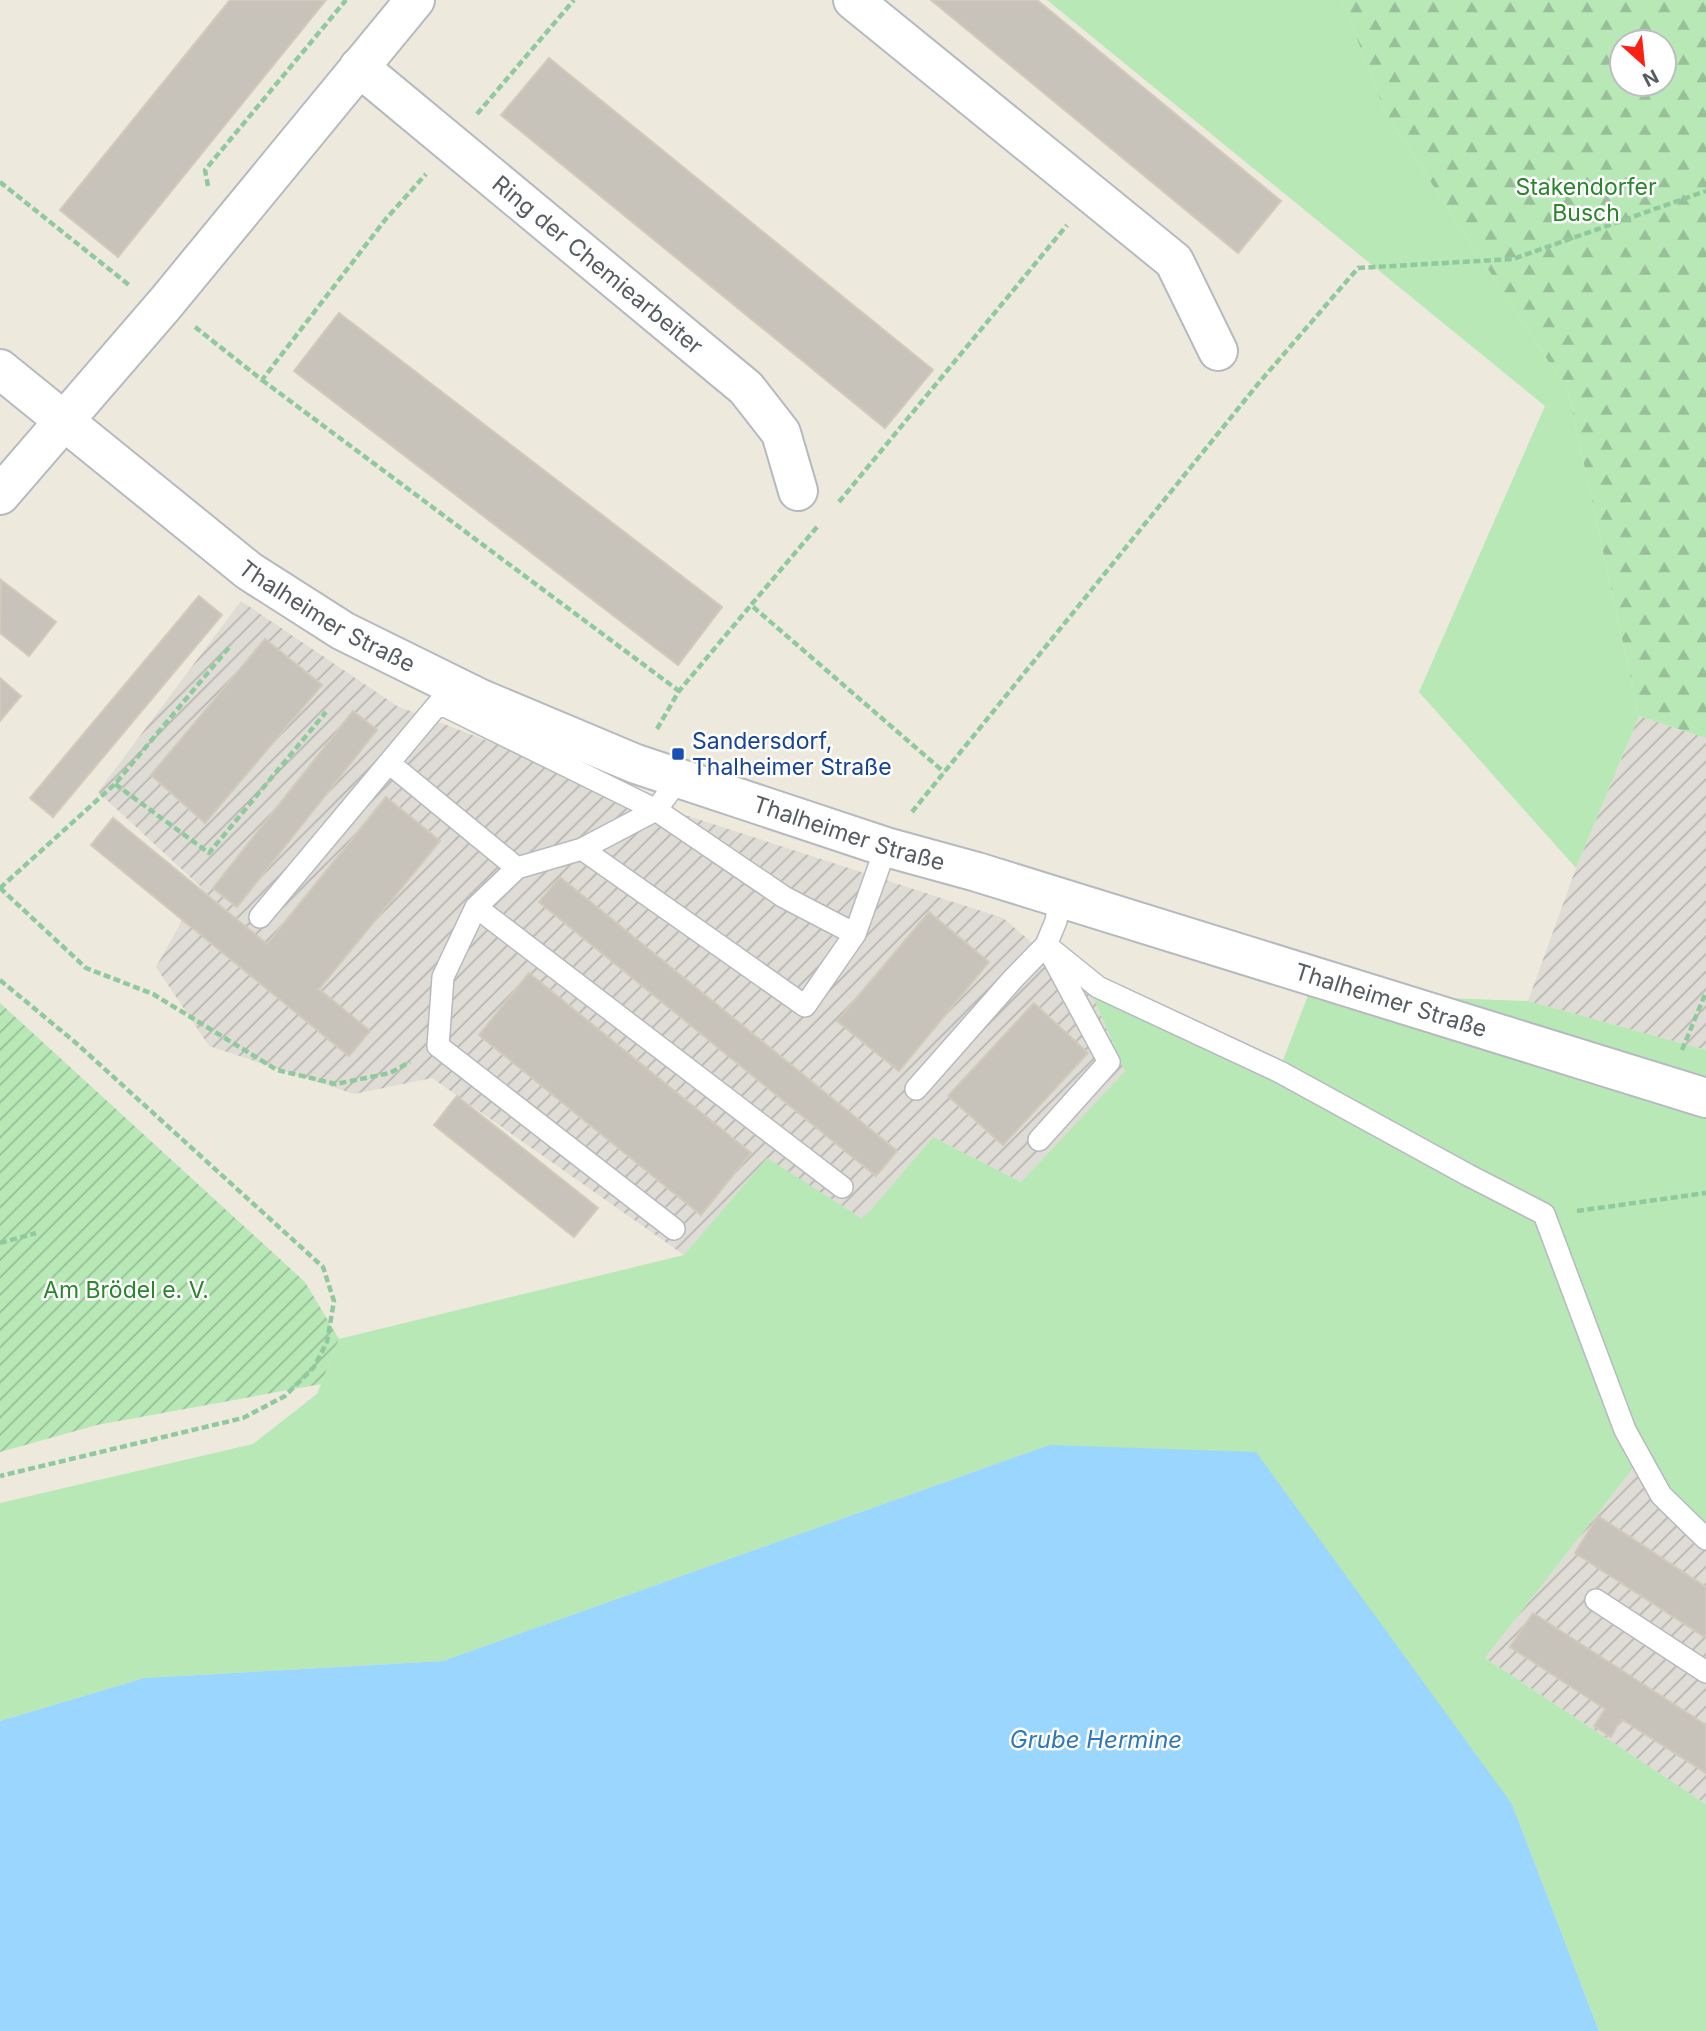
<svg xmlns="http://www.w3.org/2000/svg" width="1706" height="2031" viewBox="0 0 1706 2031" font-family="Inter,sans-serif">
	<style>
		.industrial { fill: url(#industrial-furrows) }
		.grass { fill: #b7e8b6 }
		.forest { fill: url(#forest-firs); fill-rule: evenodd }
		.garden { fill: url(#garden-furrows) }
		.water { fill: #9bd6ff }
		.building { fill: #c7c3ba; stroke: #d1cabb; stroke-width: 2 }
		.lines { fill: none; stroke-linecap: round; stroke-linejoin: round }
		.service-casing { stroke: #b6babf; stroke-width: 24 }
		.minor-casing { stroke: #b6babf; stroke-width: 42 }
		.tertiary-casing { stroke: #b6babf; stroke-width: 42 }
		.path { stroke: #8fc99d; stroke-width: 4.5; stroke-dasharray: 7 3.5; stroke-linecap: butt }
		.service { stroke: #fff; stroke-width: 21 }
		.minor { stroke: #fff; stroke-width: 38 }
		.tertiary { stroke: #fff; stroke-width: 38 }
		.transit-dot { fill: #1a4fb4; stroke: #fff; stroke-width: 2.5 }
		.labels { text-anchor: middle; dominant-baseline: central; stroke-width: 5; stroke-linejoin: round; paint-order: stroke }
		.park-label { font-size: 23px; fill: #2b852d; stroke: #fff }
		.street-label { font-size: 23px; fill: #575c61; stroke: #fff }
		.transit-label { font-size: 23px; fill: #164399; stroke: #fff; text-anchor: start }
		.water-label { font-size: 24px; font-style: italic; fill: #2f77bb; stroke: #fff }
	</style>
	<defs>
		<pattern id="industrial-furrows" width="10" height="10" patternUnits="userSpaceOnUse" patternTransform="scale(1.75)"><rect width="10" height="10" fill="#dfdcd6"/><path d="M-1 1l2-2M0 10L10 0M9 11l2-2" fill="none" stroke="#b8b6b1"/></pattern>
		<pattern id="forest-firs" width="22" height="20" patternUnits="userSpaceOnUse" patternTransform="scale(1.75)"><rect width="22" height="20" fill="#b7e8b6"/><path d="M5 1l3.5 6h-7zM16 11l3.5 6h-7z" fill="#98bf97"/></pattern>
		<pattern id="garden-furrows" width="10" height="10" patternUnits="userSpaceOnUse" patternTransform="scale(1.75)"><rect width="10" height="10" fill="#b7e8b6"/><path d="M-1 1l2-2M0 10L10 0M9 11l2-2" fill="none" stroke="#98bf97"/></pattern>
	</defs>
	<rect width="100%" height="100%" fill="#ede9dd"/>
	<path class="industrial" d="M241,601L397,706L654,805L1003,918L1092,994L1125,1071L1021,1182L933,1137L863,1219L767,1159L684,1255L432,1078L354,1094L209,1046L156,967L201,887L98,792Z
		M1639,716L1706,738V1050L1528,1001L1576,868Z
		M1634,1467L1706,1533V1804L1485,1658Z"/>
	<path class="grass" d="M1047,0H1342L1386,114L1568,391L1639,716L1576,868L1419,692L1545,406Z
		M1309,993L1528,1001L1706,1050V1533L1634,1467L1485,1658L1706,1804V2031H1599L1512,1804L1049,1445L443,1661L144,1678L0,1721V1503L253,1444L317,1394L339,1339L684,1255L767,1158L863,1219L933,1137L1021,1182L1125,1071L1092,994L1283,1060Z"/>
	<path class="forest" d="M1342,0H1706V738L1639,716L1568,391L1386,114ZM1622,42H1664V84H1622Z"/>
	<path class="garden" d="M0,1003L305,1282L339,1339L321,1384L97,1425L0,1452Z"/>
	<path class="water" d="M1049,1445L1256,1452L1512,1804L1599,2031H0V1721L144,1678L443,1661Z"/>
	<path class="building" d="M230,0H326L118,257L60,210Z
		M931,0H1037L1281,201L1238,253Z
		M549,58L933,370L885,428L501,115Z
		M339,313L722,607L678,665L294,371Z
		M1,580L56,622L29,656L0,633Z
		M199,596L222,615L53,817L30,798Z
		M265,639L322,685L205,823L151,775Z
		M0,678L21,696L0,721Z
		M353,711L377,730L237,907L213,888Z
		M386,797L440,841L319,989L370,1031L349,1056L91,845L113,818L267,944Z
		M560,877L897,1151L876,1176L539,902Z
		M929,912L989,962L899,1071L837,1021Z
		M529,973L751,1153L701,1215L479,1035Z
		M1034,1003L1088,1053L1003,1145L948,1096Z
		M457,1096L598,1208L574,1237L434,1125Z
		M1598,1516L1706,1587V1638L1575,1553Z
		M1533,1613L1706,1725V1773L1621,1719L1611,1737L1594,1726L1605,1709L1510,1647Z"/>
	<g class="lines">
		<g class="service-casing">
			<path id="service" d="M389,763L517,868
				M582,849L805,1006L855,934L886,847
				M1060,897L1056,921L1046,945L1098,987L1280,1072L1468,1175L1544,1214L1625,1430L1661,1495L1706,1539
				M476,907L842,1187
				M260,917L439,703L656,810L784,897L855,934
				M916,1089L1013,979L1046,945L1109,1062L1039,1140
				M674,1229L438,1046L443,977L476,907L517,868L582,849L656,810L678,780
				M1596,1600L1706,1672"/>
		</g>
		<g class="minor-casing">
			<g id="minor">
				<path d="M853,0L1174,261L1218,351"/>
				<path id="s1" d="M359,67L746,388L781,433L798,491"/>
				<path d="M0,495L165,304L415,0"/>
			</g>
		</g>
		<g class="tertiary-casing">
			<g id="tertiary">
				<path id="s2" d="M0,369L249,571L343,631L481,699L636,764L886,847L977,872L1706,1098"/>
			</g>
		</g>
		<path class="path" d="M477,114L574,0
			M0,182L129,285
			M208,186L205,170L346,0
			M195,327L262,380L385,220L426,174
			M262,380L679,691
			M839,502L1067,225
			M817,527L751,605L944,772
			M657,729L679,691L751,605
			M115,784L209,853L326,712
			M912,812L1258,384L1358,268L1513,259L1706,191
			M0,888L86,968L153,994L277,1070L336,1084L390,1073L410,1062
			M0,888L115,784L231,645
			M0,980L76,1043L323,1267L334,1301L327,1342L314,1367L285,1396L243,1418L0,1476
			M1682,1050L1706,992
			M1577,1211L1706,1193
			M0,1243L36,1233"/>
		<use href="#service" class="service"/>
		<use href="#minor" class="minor"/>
		<use href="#tertiary" class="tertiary"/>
	</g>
	<rect class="transit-dot" x="671" y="747" width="14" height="14" rx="3.5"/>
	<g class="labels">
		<g class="park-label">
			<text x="1586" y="187">Stakendorfer<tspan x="1586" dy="26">Busch</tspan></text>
			<text x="126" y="1290">Am Brödel e. V.</text>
		</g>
		<g class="street-label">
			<text stroke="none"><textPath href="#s1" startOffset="310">Ring der Chemiearbeiter</textPath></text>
			<text stroke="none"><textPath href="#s2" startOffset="411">Thalheimer Straße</textPath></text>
			<text stroke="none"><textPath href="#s2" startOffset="978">Thalheimer Straße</textPath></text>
			<text stroke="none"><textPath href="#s2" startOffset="1545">Thalheimer Straße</textPath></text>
		</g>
		<g class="transit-label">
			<text x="692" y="741">Sandersdorf,<tspan x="692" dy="26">Thalheimer Straße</tspan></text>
		</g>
		<g class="water-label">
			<text x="1096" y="1739">Grube Hermine</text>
		</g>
	</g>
	<g transform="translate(1643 63) rotate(153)"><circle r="33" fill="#ffffff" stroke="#bcbec0" stroke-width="2"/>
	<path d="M0-5L12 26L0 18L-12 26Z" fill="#fc2014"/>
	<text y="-10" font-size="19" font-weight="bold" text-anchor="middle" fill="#575c61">N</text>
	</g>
</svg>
